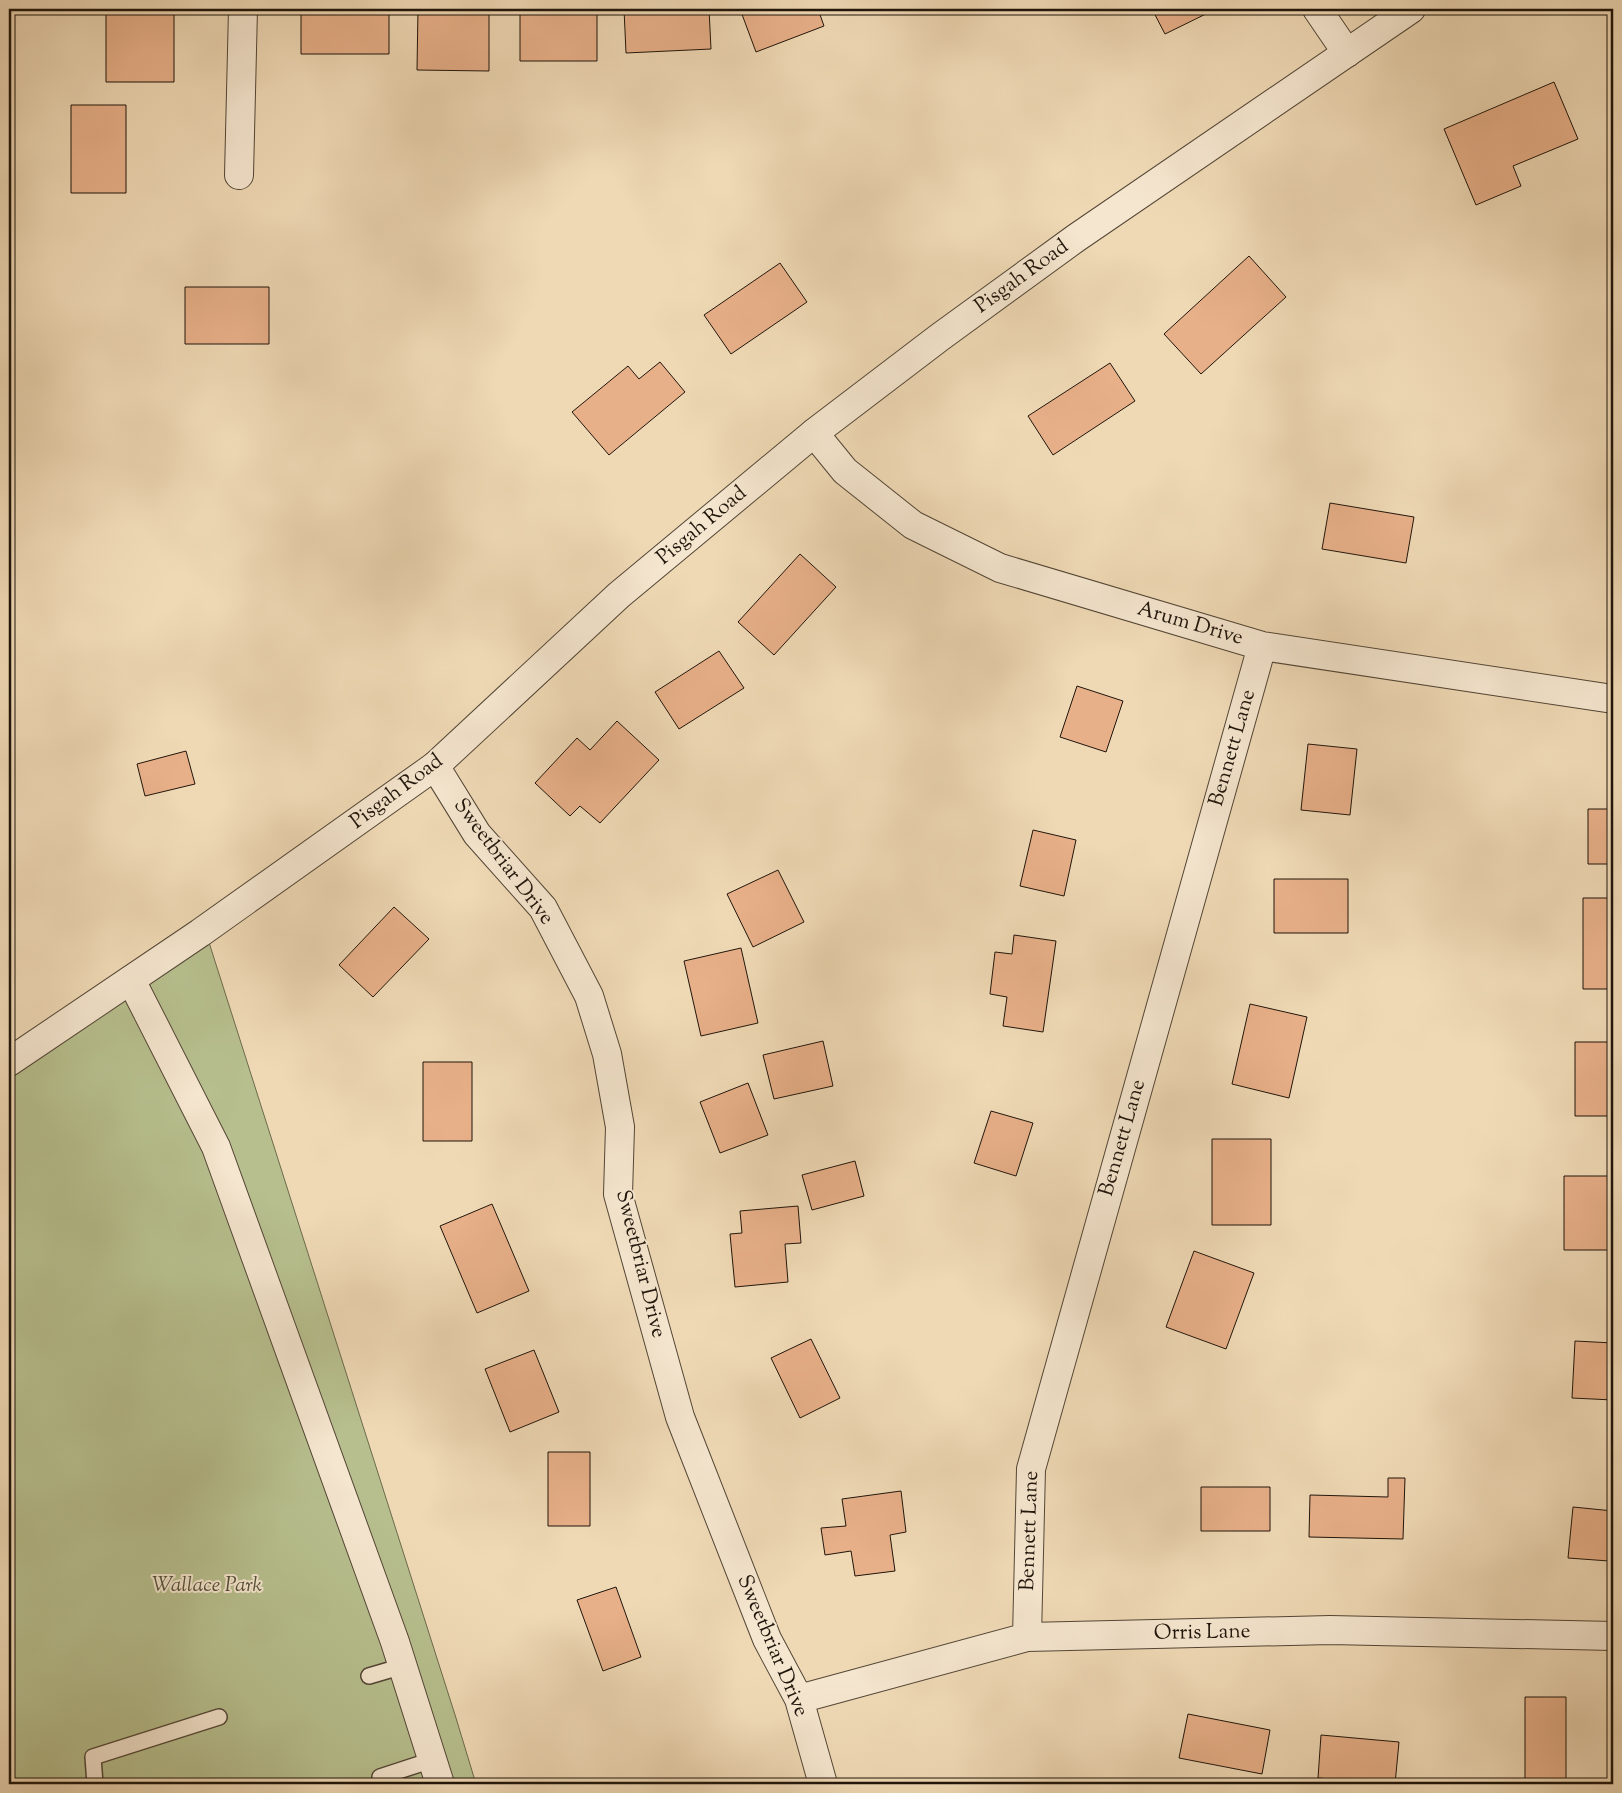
<svg xmlns="http://www.w3.org/2000/svg" width="1622" height="1793" viewBox="0 0 1622 1793" font-family="'Sorts Mill Goudy',serif">
	<style>
		.green { fill: #b7bf8e; stroke: #6b6a4c }
		.building { fill: #e8b089; stroke: #1f150b }
		.lines { fill: none; stroke-linecap: round; stroke-linejoin: round }
		.service-casing { stroke: #534636; stroke-width: 18 }
		.minor-casing { stroke: #534636; stroke-width: 30 }
		.tertiary-casing { stroke: #534636; stroke-width: 30 }
		.service { stroke: #f5e6cf; stroke-width: 15 }
		.minor { stroke: #f5e6cf; stroke-width: 28 }
		.tertiary { stroke: #f5e6cf; stroke-width: 28 }
		.labels { text-anchor: middle; dominant-baseline: central; stroke-width: 4; stroke-linejoin: round; paint-order: stroke }
		.street-label { font-size: 21px; fill: #1f150b; stroke: #f5e6cf }
		.park-label { font-size: 21px; font-style: italic; fill: #545039; stroke: #f5e6cf }
	</style>
	<rect width="100%" height="100%" fill="#efd9b5"/>
	<filter id="stains"><feTurbulence type="fractalNoise" baseFrequency=".004" numOctaves="4"/><feColorMatrix values="0 0 0 0 .2 0 0 0 0 .09 0 0 0 0 .02 0 0 0 .5 -.17"/></filter>
	<radialGradient id="worn" r=".72"><stop offset=".6" stop-color="#630" stop-opacity="0"/><stop offset="1" stop-color="#630" stop-opacity=".3"/></radialGradient>
	<path class="green" d="M206,933L456,1718L476,1784H9V1066Z"/>
	<path class="building" d="M301,9H389V54H301Z
		M418,9H489V71L417,70Z
		M520,9H597V61H520Z
		M624,9H709L711,49L626,53Z
		M740,9H818L824,26L756,52Z
		M1152,9H1216L1165,34Z
		M106,10H174V82H106Z
		M1554,82L1578,139L1513,166L1521,186L1476,205L1444,129Z
		M71,105H126V193H71Z
		M1249,256L1286,297L1201,374L1164,334Z
		M780,263L807,302L731,354L704,315Z
		M185,287H269V344H185Z
		M660,362L685,392L609,455L572,412L628,366L639,379Z
		M1110,363L1135,401L1053,455L1028,416Z
		M1612,380H1613V460H1612Z
		M1330,503L1414,517L1406,563L1322,549Z
		M1609,526H1613V599H1609Z
		M800,554L836,587L774,655L738,622Z
		M719,651L744,688L679,729L655,692Z
		M1077,686L1123,701L1106,752L1060,737Z
		M617,721L659,760L600,823L580,806L570,816L535,783L577,738L590,750Z
		M1308,744L1357,749L1350,815L1301,810Z
		M186,751L195,784L145,796L137,764Z
		M1588,809H1613V864H1588Z
		M1033,830L1076,840L1064,896L1020,886Z
		M778,870L804,922L753,947L727,894Z
		M1274,879H1348V933H1274Z
		M1583,898H1613V989H1583Z
		M394,907L429,939L373,997L339,965Z
		M1014,935L1056,941L1043,1032L1003,1026L1007,997L990,994L995,952L1012,954Z
		M741,948L758,1023L701,1036L684,961Z
		M1250,1004L1307,1017L1289,1098L1232,1084Z
		M823,1041L833,1086L774,1099L763,1055Z
		M1575,1042H1613V1116H1575Z
		M423,1062H472V1141H423Z
		M748,1083L768,1135L720,1153L700,1102Z
		M991,1111L1033,1123L1016,1176L974,1163Z
		M1212,1139H1271V1225H1212Z
		M855,1161L864,1196L812,1210L802,1175Z
		M1564,1176H1613V1250H1564Z
		M492,1204L529,1291L477,1313L440,1226Z
		M798,1206L801,1243L785,1244L788,1282L735,1287L730,1234L742,1233L740,1211Z
		M1194,1251L1254,1273L1226,1349L1166,1327Z
		M811,1339L840,1398L800,1418L771,1358Z
		M1575,1341L1613,1343V1400L1572,1398Z
		M534,1350L559,1412L510,1432L485,1369Z
		M548,1452H590V1526H548Z
		M1388,1478H1405L1403,1539L1309,1537L1310,1495L1388,1497Z
		M1201,1487H1270V1531H1201Z
		M901,1491L906,1532L890,1535L895,1571L855,1576L851,1551L825,1555L821,1528L846,1526L842,1499Z
		M1573,1507L1613,1511L1609,1561L1568,1558Z
		M616,1587L641,1657L603,1671L577,1600Z
		M1525,1697H1566V1782H1525Z
		M1188,1714L1270,1730L1262,1774L1179,1758Z
		M1321,1735L1399,1742L1395,1784L1318,1778Z"/>
	<g class="lines">
		<g class="service-casing">
			<path id="service" d="M369,1676L403,1666
				M380,1777L432,1760
				M95,1784L93,1757L219,1717"/>
		</g>
		<g class="minor-casing">
			<path id="minor" d="M1317,9L1347,53
				M239,175L243,9
				M814,433L845,471L913,525L1000,568L1262,646L1613,699
				M435,766L477,834L543,908L589,996L607,1054L620,1127L618,1194L680,1417L767,1639L799,1699L823,1784
				M131,980L216,1147L395,1642L440,1784
				M1027,1637L1031,1469L1262,646
				M799,1699L1027,1637L1330,1630L1613,1636"/>
		</g>
		<g class="tertiary-casing">
			<path id="tertiary" d="M9,1062L200,933L435,766L619,595L814,433L940,337L1076,238L1411,9"/>
		</g>
		<use href="#service" class="service"/>
		<use href="#minor" class="minor"/>
		<use href="#tertiary" class="tertiary"/>
	</g>
	<g class="labels">
		<g class="street-label">
			<text transform="translate(1022 277) rotate(-36)">Pisgah Road</text>
			<text transform="translate(702 526) rotate(-40)">Pisgah Road</text>
			<text transform="translate(1190 624) rotate(16)">Arum Drive</text>
			<text transform="translate(1233 748) rotate(-74)">Bennett Lane</text>
			<text transform="translate(397 792) rotate(-37)">Pisgah Road</text>
			<text transform="translate(503 862) rotate(53)">Sweetbriar Drive</text>
			<text transform="translate(1123 1138) rotate(-74)">Bennett Lane</text>
			<text transform="translate(640 1264) rotate(76)">Sweetbriar Drive</text>
			<text transform="translate(1030 1531) rotate(-88)">Bennett Lane</text>
			<text transform="translate(1202 1633) rotate(-1)">Orris Lane</text>
			<text transform="translate(772 1646) rotate(67)">Sweetbriar Drive</text>
		</g>
		<g class="park-label">
			<text x="207" y="1586">Wallace Park</text>
		</g>
	</g>
	<rect width="1622" height="1793" fill="none" stroke="#efd9b5" stroke-width="30"/>
	<rect x="10" y="10" width="1602" height="1773" fill="none" stroke="#1f150b" stroke-width="2.5"/>
	<rect x="15" y="15" width="1592" height="1763" fill="none" stroke="#1f150b"/>
	<rect width="100%" height="100%" filter="url(#stains)"/>
	<rect width="100%" height="100%" fill="url(#worn)"/>
</svg>
